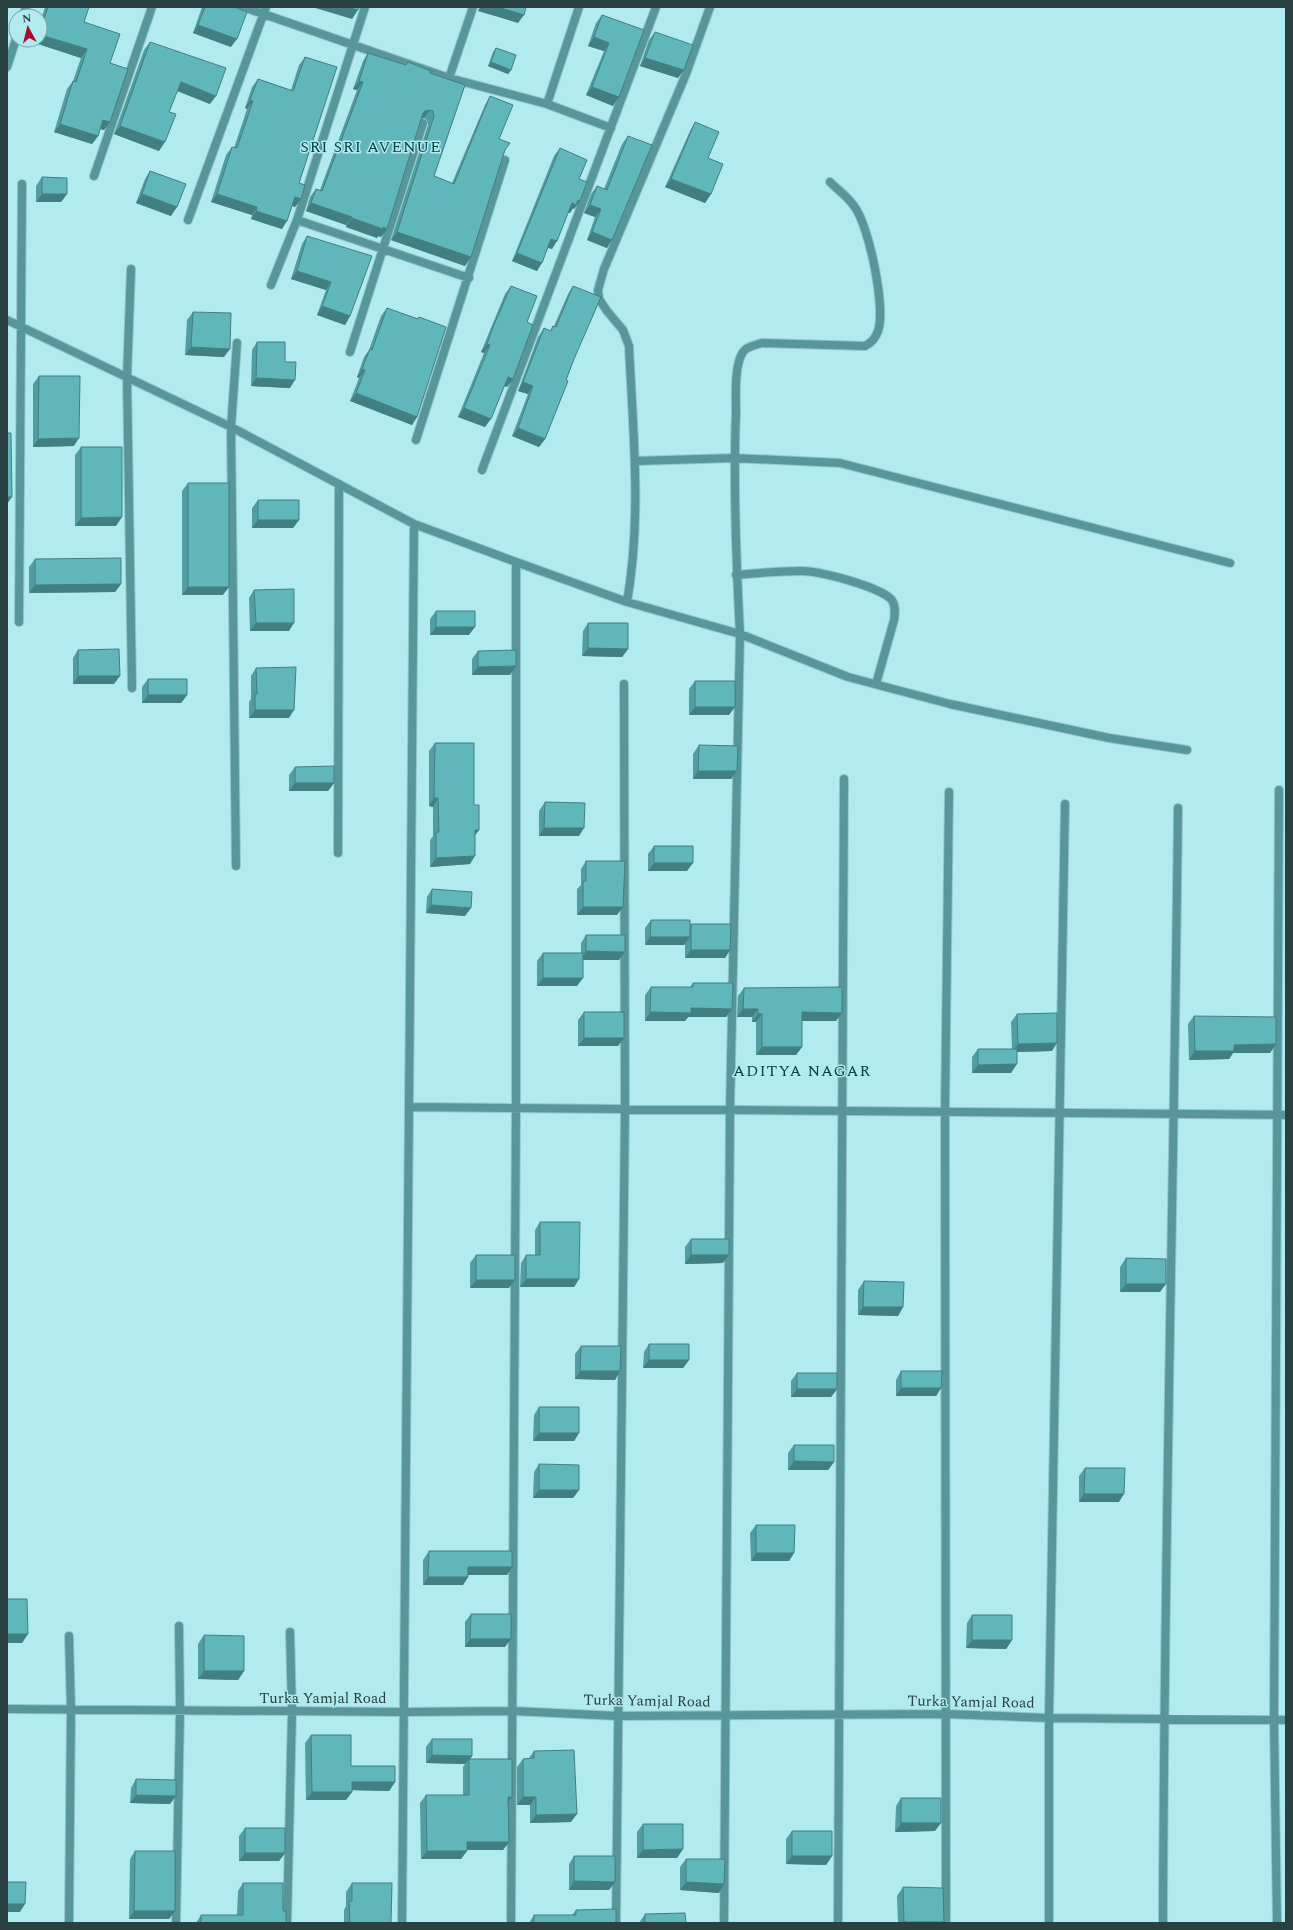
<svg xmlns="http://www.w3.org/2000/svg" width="1293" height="1930" viewBox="0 0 1293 1930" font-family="Spectral,serif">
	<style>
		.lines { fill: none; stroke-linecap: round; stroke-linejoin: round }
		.minor-casing { stroke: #93c6c9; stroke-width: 10 }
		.minor { stroke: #57969a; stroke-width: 8 }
		.wall { fill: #529da1 }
		.shaded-wall { fill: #427f83 }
		.building { fill: #5fb6bb; stroke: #427f83 }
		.labels { text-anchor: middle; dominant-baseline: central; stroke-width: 3; stroke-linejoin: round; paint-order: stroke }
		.street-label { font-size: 15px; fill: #2a4142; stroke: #b1ebef }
		.neighbourhood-label { font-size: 16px; letter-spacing: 1px; fill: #024447; stroke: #b1ebef }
	</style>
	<rect width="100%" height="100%" fill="#b1ebef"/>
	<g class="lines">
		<g class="minor-casing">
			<path id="minor" d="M243,7L449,78L547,104L611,128
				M23,16L26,7
				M7,67L16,39
				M449,78L473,7
				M547,104L579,7
				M94,176L152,7
				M188,220L266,7
				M297,220L469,278
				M131,269L127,377L132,688
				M271,285L297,220L365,7
				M7,320L231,427L414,524L516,562L627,602L740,634L848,677L950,704L1109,738L1187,750
				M350,352L423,123
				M416,440L505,160
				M635,461L734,458L840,463L1230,563
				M482,470L656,7
				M736,575C758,573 780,571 801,571C820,571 877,586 891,599C896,605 895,613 894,620L876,684
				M627,602C642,517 633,431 629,346L623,330L607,311L599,299L598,290L604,269L686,74L710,7
				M19,622L22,184
				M338,853L339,484
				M236,866L231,427L237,343
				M409,1107L1286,1115
				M69,1636L71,1710L69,1923
				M7,1709L404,1712L513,1711L618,1716L946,1714L1049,1718L1286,1720
				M176,1923L180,1711L179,1626
				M287,1923L292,1712L290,1632
				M402,1923L414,524
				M511,1923L516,1108V562
				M616,1923L625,1109L624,684
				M724,1923L730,1110L740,634C736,560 733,486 736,412C736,396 734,365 743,352C747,346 756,345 762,343L865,346C872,342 875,339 878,331C886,308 869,225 854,206C848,197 838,190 830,182
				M838,1923L844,779
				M946,1923L945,1112L949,792
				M1049,1923V1718L1065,804
				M1163,1923C1164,1551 1174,1180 1178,808
				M1277,1923L1274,1720L1279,790"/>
		</g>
		<use href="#minor" class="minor"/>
	</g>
	<path class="wall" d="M45,7H89L84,22L110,63V122L104,130L100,129L98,136L92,144L54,132L67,89L73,81L81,58L35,43L36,40H40V22Z
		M202,7H234L231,47L193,33Z
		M602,15L644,30L613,106L586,95L604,51L588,46L596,23Z
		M655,32L678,78L640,66L649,40Z
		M150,42L210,104L177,91L169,112L159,151L114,134L144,50Z
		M496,48L511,70L508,74L488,66L493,52Z
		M368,53L405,65L408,62L430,73L465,85L434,176L452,183L485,105L490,96L499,139L505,150L465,266L391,240L428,125L427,120L424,118H422L387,229L381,237L378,236L377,238L346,227V225L306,211L310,197L316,189L320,190L357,90L353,89L363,61Z
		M305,57L299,183L301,199L295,207L292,206L282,229L251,219L252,215L211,202L226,155L232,147L234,148L247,109L245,108L252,87L258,79L291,90L299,65Z
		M695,122L708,158L711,194L705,203L665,187L690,131Z
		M628,136L607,248L587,240L595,217L584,213L591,194L597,186L604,189L622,144Z
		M560,148L579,179L580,201L574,209L573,208L570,213L568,212L552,249L548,248L537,271L512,261L554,156Z
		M150,171L171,216L136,203L145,179Z
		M42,177L67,194L61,202H36V186Z
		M307,236L350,316L345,325L317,315L326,290L291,279L302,244Z
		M511,286L527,322L513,379L507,387L504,386L485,427L458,417L484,353L481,352L488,335L505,294Z
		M573,286L574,359L545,439L539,447L512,436L528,394L518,391L538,337L544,328L550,331L553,326H554L568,294Z
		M387,308L417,319L419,317L417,417L412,425L350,401L359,378L357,377L364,357L369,350L381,316Z
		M193,312L224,357L185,355L187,320Z
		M257,342L285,362L290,388L251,386L252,350Z
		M39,376L74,446L33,447V384Z
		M81,447L116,526H75V455Z
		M188,483L223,595H182V491Z
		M258,500L299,520L293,528H252V508Z
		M35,559L121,584L115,592L29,593V567Z
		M254,590L289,631H250L249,598Z
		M436,611L469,635H430V619Z
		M588,623L628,649L622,657L582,656L583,631Z
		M78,650L114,684H73V658Z
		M478,651L510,675H472V659Z
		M256,668L289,718H249V702L251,699V676Z
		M148,679L187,695L181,703H142V687Z
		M695,681L729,715H689V689Z
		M435,743L474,805L479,830L475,835L470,864L430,867V840L433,836V807L429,806V751Z
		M699,745L737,771L731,779H693V754Z
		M295,767L334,783L328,791H289V775Z
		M545,802L579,836H539V811Z
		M654,846L687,871H648V854Z
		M586,861L617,915H577V889L581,885V869Z
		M432,889L465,916L426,913L427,897Z
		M651,920L690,925L691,924L730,950L725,958H685V944L684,945H645V928Z
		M586,935L619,960H583L577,986H537V961L543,953H581V943Z
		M693,983L732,1009L726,1017H688L685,1021H645V995L651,987H690Z
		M744,988L836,1021H802V1047L796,1055H756V1022H752V1017H737L738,996Z
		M584,1012L624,1038L618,1046H578V1020Z
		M1017,1014L1052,1051L1017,1052L1011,1073H972V1057L978,1049H1012L1011,1022Z
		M1194,1016L1276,1044L1270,1053H1233L1229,1059L1189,1060L1188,1024Z
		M540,1222L579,1279L574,1287H520L521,1263L526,1255H535V1230Z
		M691,1239L723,1263L685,1264V1247Z
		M476,1255L509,1288H470V1263Z
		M1126,1258L1160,1292H1120V1267Z
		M864,1281L903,1307L898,1316L858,1315V1290Z
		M649,1344L689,1360L683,1368H643L644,1352Z
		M581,1346L620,1371L615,1380L575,1379V1354Z
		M901,1371L941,1388L936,1396H896V1380Z
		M797,1373L837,1389L831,1397H791V1381Z
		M539,1407L579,1433L574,1441H533L534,1415Z
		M794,1445L834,1462L828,1470H788V1453Z
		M539,1464L579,1490L573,1498H533L534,1472Z
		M1085,1468L1119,1502H1079V1476Z
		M756,1525L794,1553L789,1561H751L750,1533Z
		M429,1551L512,1567L507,1575H468V1577L463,1585H423V1560Z
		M471,1614L505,1647H465V1622Z
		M972,1615L1012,1640L1006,1649L966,1648L967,1623Z
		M204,1635L244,1671L238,1680L198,1679V1644Z
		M311,1735L351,1766L395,1782L389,1791L352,1790V1792L346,1800H306L305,1743Z
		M432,1739L472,1756L470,1759L512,1797L508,1802L509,1842L503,1850H467L461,1859H421L420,1803L426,1795H463V1767L465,1764L426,1763V1747Z
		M534,1751L571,1822L530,1823V1805H517V1767L523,1759L529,1758Z
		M136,1779L170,1804L130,1803L131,1788Z
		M901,1798L935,1831L895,1832L896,1806Z
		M643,1824L683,1849L677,1858H637V1832Z
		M245,1828L285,1853L279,1861H239V1836Z
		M792,1831L832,1856L826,1865L786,1864V1839Z
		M135,1851L175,1911L169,1919H129L130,1859Z
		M574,1856L615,1882L609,1890H569V1864Z
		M686,1859L719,1893L680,1890V1867Z
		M243,1883L283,1911L286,1923H196L201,1915H237L238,1891Z
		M352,1883L391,1923H344V1910L346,1906V1892Z
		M903,1887L943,1923H898L897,1896Z
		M576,1910L616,1923H529L534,1915H572Z
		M645,1914L686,1923H639Z"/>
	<path class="shaded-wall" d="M312,7H346L358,10L352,19Z
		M480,7H498L524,15L518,23L478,11Z
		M43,22L45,23L40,30V26Z
		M198,25L237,39L231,47L193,33Z
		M41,35L87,49L81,58L35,43L37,40H40V36Z
		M594,37L609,43L604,51L588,46Z
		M645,58L684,70L678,78L640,66Z
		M491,62L511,70L508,74L488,66Z
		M359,81L363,82L357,90L353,89Z
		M181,82L216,96L210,104L175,90Z
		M592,87L619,97L613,106L586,95Z
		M250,100L253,101L247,109L245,108Z
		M430,110L424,118L420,119L425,111Z
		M103,120L110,122L104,130L97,128Z
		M60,124L98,136L92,144L54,132Z
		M120,126L165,142L159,151L114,134Z
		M671,179L711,194L705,203L665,187Z
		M42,194H67L61,202H36Z
		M142,194L177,207L171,216L136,203Z
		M217,194L257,207L252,215L211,202Z
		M295,197L301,199L295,207L290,205Z
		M578,200L580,201L574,209L573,208L570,213L566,211L572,203Z
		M311,203L352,217L346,225L306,211Z
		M590,205L601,209L595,217L584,213Z
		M256,211L287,221L282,229L251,219Z
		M352,218L383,227L387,229L381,237L378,236L377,238L346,227Z
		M397,232L471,257L465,266L391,240Z
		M592,232L612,240L607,248L587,240Z
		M551,239L557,241L552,249L546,247Z
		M517,253L542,263L537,271L512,261Z
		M297,271L331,282L326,290L291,279Z
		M322,306L350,316L345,325L317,315Z
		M487,344L490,345L484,353L481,352Z
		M191,347L230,349L224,357L185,355Z
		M362,369L365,370L359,378L357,377Z
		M508,377L513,379L507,387L502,385Z
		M256,378L295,380L290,388L251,386Z
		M523,382L533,386L528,394L518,391Z
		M356,393L417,417L412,425L350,401Z
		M464,408L491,419L485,427L458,417Z
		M518,428L545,439L539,447L512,436Z
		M79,438L74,446L33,447L38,439Z
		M7,497H12L7,504Z
		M122,517L116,526H75L81,518Z
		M258,520H299L293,528H252Z
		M121,584L115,592L29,593L35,585Z
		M188,587H229L223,595H182Z
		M256,623H294L289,631H250Z
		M436,627H475L469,635H430Z
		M588,648L628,649L622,657L582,656Z
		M516,666L510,675H472L478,667Z
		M78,676H120L114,684H73Z
		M148,695H187L181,703H142Z
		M695,707H735L729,715H689Z
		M255,710H294L289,718H249Z
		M698,771H737L731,779H693Z
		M295,783H334L328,791H289Z
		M434,798H438L433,807L429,806Z
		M544,828H584L579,836H539Z
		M475,830H479L473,838Z
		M475,856L470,864L430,867L436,858Z
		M654,863H693L687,871H648Z
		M431,905L471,908L465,916L426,913Z
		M583,907H623L617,915H577Z
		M650,937H690L684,945H645Z
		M691,950H730L725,958H685Z
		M586,951L625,952L619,960H581Z
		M543,978H583L577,986H537Z
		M691,1008L732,1009L726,1017H688L685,1021H645L650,1012Z
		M743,1009H758L752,1017H737Z
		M802,1012L842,1013L836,1021H796Z
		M758,1014H762L756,1022H752Z
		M584,1038H624L618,1046H578Z
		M1057,1043L1052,1051L1012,1052L1018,1044Z
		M1276,1044L1270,1053H1233L1229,1059L1189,1060L1195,1051L1234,1045Z
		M762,1047H802L796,1055H756Z
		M1017,1064L1011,1073H972L978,1065Z
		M691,1255H729L723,1263L685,1264Z
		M526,1279H579L574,1287H520Z
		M476,1280H515L509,1288H470Z
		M1126,1284H1166L1160,1292H1120Z
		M863,1307H903L898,1316L858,1315Z
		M649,1360H689L683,1368H643Z
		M580,1371H620L615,1380L575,1379Z
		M901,1388H941L936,1396H896Z
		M797,1389H837L831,1397H791Z
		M539,1433H579L574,1441H533Z
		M794,1461L834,1462L828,1470H788Z
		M539,1490H579L573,1498H533Z
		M1084,1494H1124L1119,1502H1079Z
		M756,1553H794L789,1561H751Z
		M468,1567H512L507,1575H463Z
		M428,1577H468L463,1585H423Z
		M7,1634H28L22,1643H7Z
		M470,1639H511L505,1647H465Z
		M972,1640H1012L1006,1649L966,1648Z
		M204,1671H244L238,1680L198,1679Z
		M432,1755L472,1756L469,1760V1759L465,1764L426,1763Z
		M352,1782H395L389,1791L346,1790Z
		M312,1792H352L346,1800H306Z
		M136,1795L176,1796L170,1804L130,1803Z
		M508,1797H512L506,1805Z
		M523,1797H536L530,1805H517Z
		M577,1814L571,1822L530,1823L536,1815Z
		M901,1823H941L935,1831L895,1832Z
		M467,1842H509L503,1850H461Z
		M683,1849L677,1858H637L643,1850Z
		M427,1851H467L461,1859H421Z
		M245,1853H285L279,1861H239Z
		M792,1856H832L826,1865L786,1864Z
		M574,1881L615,1882L609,1890H569Z
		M686,1882L724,1884L719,1893L680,1890Z
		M7,1904H25L20,1912H7Z
		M134,1911H175L169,1919H129Z
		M904,1922H944L943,1923H903Z"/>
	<path class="building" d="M48,7H89L84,22L120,34L110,63L128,69L110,122L103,120L98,136L60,124L73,81L76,82L87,49L41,35L45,23L43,22Z
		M205,7H234L247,12L237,39L198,25Z
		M346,7H359L358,10Z
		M498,7H526L524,15Z
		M602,15L644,30L619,97L592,87L609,43L594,37Z
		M655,32L693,45L684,70L645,58Z
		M150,42L226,68L216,96L181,82L169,112L176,114L165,142L120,126Z
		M496,48L516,55L511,70L491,62Z
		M368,53L406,65L408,62L431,71L430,73L465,85L434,176L454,184L490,96L513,105L499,139L510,143L505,150L471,257L397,232L434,116L433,111L430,110L425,111L423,113L387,229L383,227V229L352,218V217L311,203L316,189L322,191L363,82L359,81Z
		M305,57L337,67L299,183L305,185L301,199L295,197L287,221L256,211L257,207L217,194L232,147L237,148L253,101L250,100L258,79L293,91Z
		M695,122L719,132L708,158L723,164L711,194L671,179Z
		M628,136L652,145L612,240L592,232L601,209L590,205L597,186L607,190Z
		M560,148L587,160L579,179L587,182L580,201L578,200L576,205L572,203L557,241L551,239L542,263L517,253Z
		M150,171L186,184L177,207L142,194Z
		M42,177L67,178V194H42Z
		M307,236L372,256L350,316L322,306L331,282L297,271Z
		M511,286L537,296L527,322L533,325L513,379L508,377L491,419L464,408L490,345L487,344L493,327Z
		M573,286L601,297L574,359L566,380L568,381L545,439L518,428L533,386L523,382L544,328L551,331L553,326L556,327Z
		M387,308L418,319L419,317L446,327L417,417L356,393L365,370L362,369L370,349L372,350Z
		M193,312L231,313L230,349L191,347Z
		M257,342H285V362H296L295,380L256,378Z
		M39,376H80L79,438L38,439Z
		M7,433H11L12,497H7Z
		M81,447H122V517L81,518Z
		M188,483H229V587H188Z
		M258,500H299V520H258Z
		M121,558V584L35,585V559Z
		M294,589V623H256L254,590Z
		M436,611H475V627H436Z
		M588,623H628V649L588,648Z
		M119,649L120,676H78V650Z
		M516,650V666L478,667V651Z
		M296,667L294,710H255V694H257L256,668Z
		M148,679H187V695H148Z
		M695,681H735V707H695Z
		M435,743H474V805H479V830H475V856L436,858V832H439L438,798H434Z
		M699,745L738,746L737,771H698Z
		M334,766V783H295V767Z
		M545,802L585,803L584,828H544Z
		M654,846H693V863H654Z
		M586,861H625L623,907H583V881H586Z
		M432,889L472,892L471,908L431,905Z
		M651,920H690V937H650Z
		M691,924H731L730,950H691Z
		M586,935H625V952L586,951Z
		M543,953H583V978H543Z
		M693,983H733L732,1009L691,1008V1013L650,1012L651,987H693Z
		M842,987V1013L802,1012V1047H762V1014H758V1009H743L744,988Z
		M584,1012H624V1038H584Z
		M1057,1013V1043L1018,1044L1017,1014Z
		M1194,1016L1276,1017V1044L1234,1045V1051H1195Z
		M978,1049H1017V1064L978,1065Z
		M540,1222H580L579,1279H526V1255H540Z
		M691,1239H729V1255H691Z
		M476,1255H515V1280H476Z
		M1126,1258L1166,1259V1284H1126Z
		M864,1281L904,1282L903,1307H863Z
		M649,1344H689V1360H649Z
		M581,1346H621L620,1371H580Z
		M901,1371H942L941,1388H901Z
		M797,1373H837V1389H797Z
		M539,1407H579V1433H539Z
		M794,1445H834V1462L794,1461Z
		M539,1464L579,1465V1490H539Z
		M1085,1468H1125L1124,1494H1084Z
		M756,1525H795L794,1553H756Z
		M429,1551H512V1567H468V1577H428Z
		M7,1599H27L28,1634H7Z
		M471,1614H511V1639H470Z
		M972,1615H1012V1640H972Z
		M204,1635L244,1636V1671H204Z
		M311,1735H351V1766H395V1782H352V1792H312Z
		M432,1739H472V1756L432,1755Z
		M574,1750L577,1814L536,1815V1797H523V1759L534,1758V1751Z
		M469,1759H512V1797H508L509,1842H467V1851H427L426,1795H469Z
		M136,1779L176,1780V1796L136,1795Z
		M901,1798H941V1823H901Z
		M643,1824H683V1849L643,1850Z
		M245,1828H285V1853H245Z
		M792,1831H832V1856H792Z
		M135,1851H175V1911H134Z
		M574,1856H615V1882L574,1881Z
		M686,1859H725L724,1884L686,1882Z
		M7,1882H26L25,1904H7Z
		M243,1883H283V1911H286V1923H201V1915H243Z
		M352,1883H392L391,1923H350L349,1901H352Z
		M903,1887L943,1888L944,1922H904Z
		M616,1909V1923H534V1915H576V1910Z
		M685,1913L686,1923H645V1914Z"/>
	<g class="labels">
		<g class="street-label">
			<text x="323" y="1698">Turka Yamjal Road</text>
			<text transform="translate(647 1701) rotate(1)">Turka Yamjal Road</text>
			<text transform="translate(971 1702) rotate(1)">Turka Yamjal Road</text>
		</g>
		<g class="neighbourhood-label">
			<text x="371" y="147">SRI SRI AVENUE</text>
			<text x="802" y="1071">ADITYA NAGAR</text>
		</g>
	</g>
	<rect width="1293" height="1930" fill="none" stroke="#2a4142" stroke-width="16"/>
	<g transform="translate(28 28) rotate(353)"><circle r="19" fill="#b1ebef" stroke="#7ba7aa"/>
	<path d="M0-3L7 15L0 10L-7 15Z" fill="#a60c29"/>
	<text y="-6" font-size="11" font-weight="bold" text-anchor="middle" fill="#2a4142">N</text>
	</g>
</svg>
